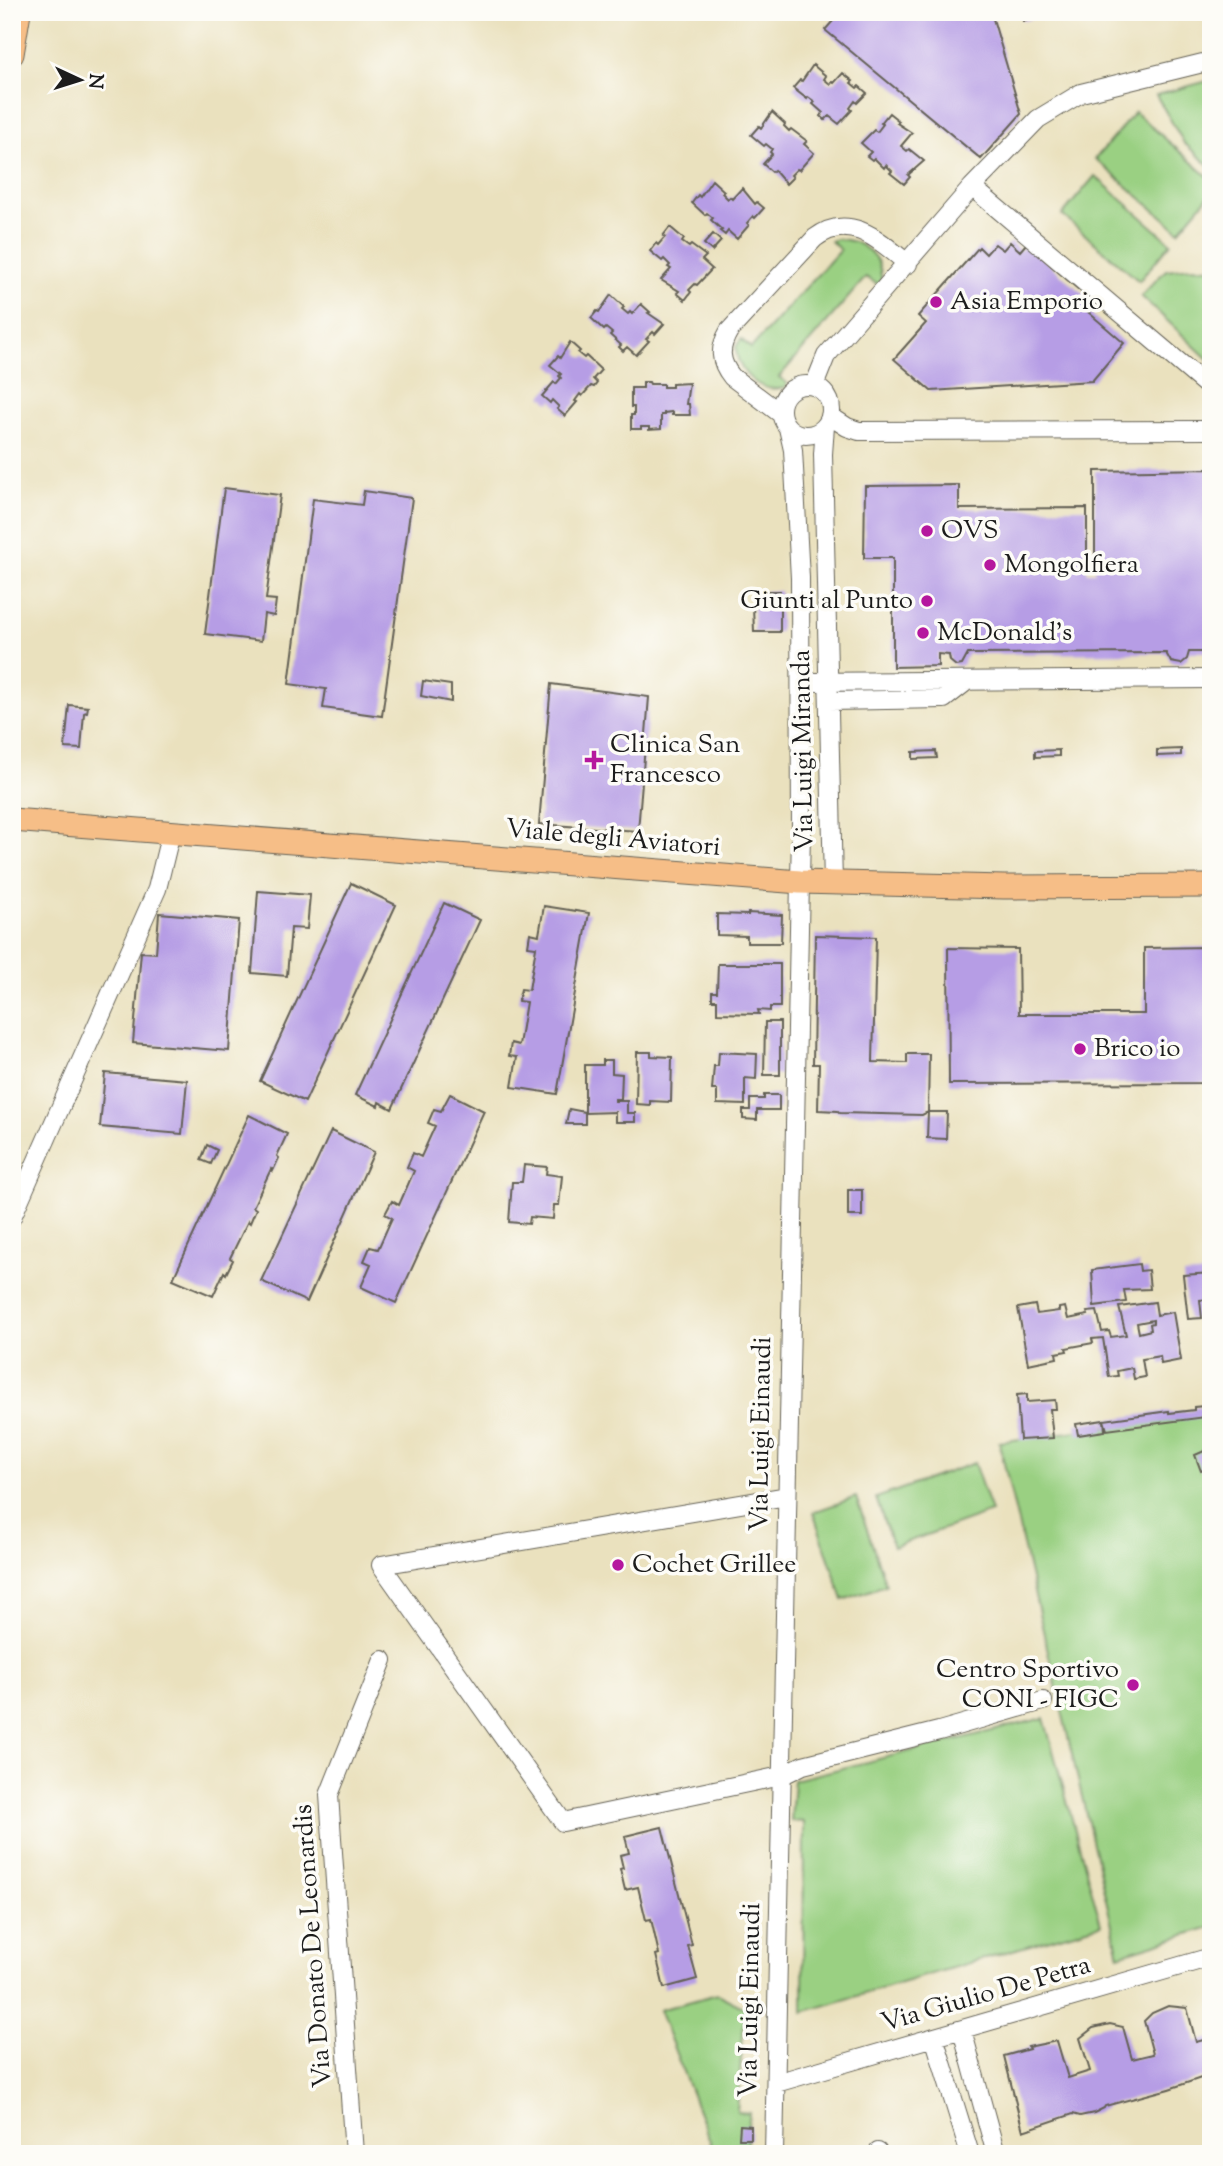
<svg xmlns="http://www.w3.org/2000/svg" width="1223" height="2166" viewBox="0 0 1223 2166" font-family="'Sorts Mill Goudy',serif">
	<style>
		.green { fill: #9ad082; stroke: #5b764f; stroke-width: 2 }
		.building { fill: #b69de5; fill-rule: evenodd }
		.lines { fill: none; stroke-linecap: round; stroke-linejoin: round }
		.minor-casing { stroke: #646155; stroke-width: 20 }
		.major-casing { stroke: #646155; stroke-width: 25 }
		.minor { stroke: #fff; stroke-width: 18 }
		.major { stroke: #f6be87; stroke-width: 23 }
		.poi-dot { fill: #b5179e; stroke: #fdfcf7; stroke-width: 2.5 }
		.labels { text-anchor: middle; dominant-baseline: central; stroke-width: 7; stroke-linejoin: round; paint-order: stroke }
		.poi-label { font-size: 26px; fill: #1c1c1c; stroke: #fdfcf7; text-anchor: start }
		.street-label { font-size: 26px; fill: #1c1c1c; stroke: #fdfcf7 }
	</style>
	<rect width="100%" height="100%" fill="#fdfcf7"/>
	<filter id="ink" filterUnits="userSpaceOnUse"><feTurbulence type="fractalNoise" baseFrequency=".0143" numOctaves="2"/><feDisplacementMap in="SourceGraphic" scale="14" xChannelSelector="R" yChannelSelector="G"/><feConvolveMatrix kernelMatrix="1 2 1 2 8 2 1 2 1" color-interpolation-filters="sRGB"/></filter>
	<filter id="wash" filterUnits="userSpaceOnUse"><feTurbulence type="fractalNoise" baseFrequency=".00686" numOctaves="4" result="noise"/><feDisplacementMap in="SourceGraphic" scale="28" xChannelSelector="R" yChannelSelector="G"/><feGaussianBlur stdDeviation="1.57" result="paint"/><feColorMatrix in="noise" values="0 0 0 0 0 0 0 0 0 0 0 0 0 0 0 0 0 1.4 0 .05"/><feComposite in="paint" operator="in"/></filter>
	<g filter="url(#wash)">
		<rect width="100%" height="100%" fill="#eae1be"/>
		<path class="green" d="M1211,80V167L1184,143L1156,95Z
			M1135,112L1211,179V193L1179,231L1095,159Z
			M1095,176L1171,243L1139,281L1062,215Z
			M836,239C860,239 883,255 881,281L877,284L866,277L779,377L787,383L785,388C759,394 737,372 736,347L741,339L751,348L840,250L831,241Z
			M1191,267L1211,268V362L1141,296L1166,270Z
			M1211,1412V1927L1119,1955L999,1442Z
			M974,1463L991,1512L893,1547L876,1498Z
			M856,1497L886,1585L843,1600L813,1512Z
			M1044,1718L1101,1924L803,2012L804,1822L791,1821L794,1780Z
			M717,1994L745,2008L737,2112L749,2113L746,2154H715L659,2010Z"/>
		<g id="blocks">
			<path class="building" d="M841,12H991L1021,114L981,159L825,30Z
				M1021,12H1045L1046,15L1023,21Z
				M813,65L826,76L824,79L830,84L832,82L834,83L843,73L853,81L851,83L857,88L859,86L867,93L857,103L855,101L850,108L852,110L839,124L829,116L825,120L821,116L823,113L813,104L815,102L808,97L807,99L793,88L800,80L802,81Z
				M772,112L785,124L784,126L789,131L791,129L807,141L804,144L814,153L799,170L797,169L791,175L793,177L786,184L774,170L772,172L763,164L772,154L770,152L772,149L766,144L764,146L751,135L759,126L761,128Z
				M889,113L899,121L897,123L912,133L901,146L907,151L909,149L924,161L908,175L910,177L904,184L890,173L892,171L886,165L884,168L874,158L872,160L867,156L871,152L861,143L874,130L877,132L883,124L881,123Z
				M712,180L724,191L722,193L728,199L730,197L732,199L742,188L755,204L757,202L764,208L755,218L753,216L747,223L749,225L737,239L728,231L725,235L720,231L722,230L711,220L713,218L707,213L705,215L692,203L698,195L700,197Z
				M670,227L684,239L682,242L689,247L691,245L706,256L702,260L712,269L697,285L695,284L689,290L691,292L685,300L677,293L679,291L661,280L671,269L668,267L670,265L664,259L662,261L650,251L656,243L658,245L665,237L663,236Z
				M713,234L721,241L712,251L704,244Z
				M1010,242L1020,251L1026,244L1095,304L1088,312L1124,343L1092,381L931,391L894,359L926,323L918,316L979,247L986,254L995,244L1003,250Z
				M611,295L624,307L622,309L628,314L630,312L632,314L641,304L650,312L648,313L664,324L655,334L653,332L646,339L649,341L636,355L627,347L623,351L619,347L621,345L610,335L612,333L606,328L604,330L591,318L597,311L599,312Z
				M570,342L580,351L578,353L584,358L586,356L601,370L593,379L597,383L594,387L591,386L582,396L580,394L575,401L577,402L565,416L557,409L559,407L552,400L550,403L542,396L554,382L556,384L561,378L559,376L561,374L550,365L558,356L560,358Z
				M643,382H649L650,384H663V387H672V384L689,383L686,404H689L690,415H672V412L664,413V415H661V429L649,430V427H641V429H631V415H634V407H631V388H643Z
				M1211,469V652H1189L1187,659L1181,664L1171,662L1166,653L968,654L962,665L956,666L950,661L949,655L938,654V666L893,667V558H864L865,486L959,485V509L1087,508V572H1095V471Z
				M224,488L280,495L266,599L276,600L274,616L264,614L261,641L205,634Z
				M364,491L412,498L382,716L323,708L326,689L289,684L313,499L362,505Z
				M766,591H780L781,604H767Z
				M753,605H780V632H754Z
				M423,681L451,685V702L421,696Z
				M551,684L649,697L638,831L539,824Z
				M69,705L88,707L87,712L84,713L81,749L65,748Z
				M1181,749V755L1157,756V750Z
				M1059,750V756L1035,757V751Z
				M936,751L937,758L913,759V752Z
				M351,883L396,905L305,1102L260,1081Z
				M258,891L310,895L307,929L291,928L287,976L252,973Z
				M444,903L480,920L392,1109L379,1102L378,1106L355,1095Z
				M544,906L589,913L557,1094L512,1087L517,1057L509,1056L511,1043L519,1045L526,1002L518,1001L521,989L529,990L536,947L528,946L530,933L539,935Z
				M159,913L239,920L229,1051L133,1043L141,952L156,953Z
				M748,913L782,915L781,943H747V936L717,935V914L748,915Z
				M815,935L876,937L873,1062L907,1063V1054H929L928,1112L922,1115L840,1113L838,1111L818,1110L819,1064H813Z
				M1211,947V1083L949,1084L948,948L1018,949L1019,1014H1144V948Z
				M718,964H780V1007H770V1011L758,1010L759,1014L717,1013V1000H712V992H717Z
				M765,1022H780V1075H764Z
				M637,1052H651V1056L672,1057L671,1102L650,1101V1105L636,1104Z
				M719,1052L757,1054L756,1079L745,1078V1105L717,1104V1090H712L714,1066H718Z
				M603,1060H612V1073L622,1074L621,1099H615V1101H627V1113H635V1122H615V1112L585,1113V1065H603Z
				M105,1073L187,1080L182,1134L100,1127Z
				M450,1094L484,1111L396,1303L361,1287L371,1264L364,1261L370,1247L378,1249L392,1218L385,1214L392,1201L399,1205L414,1171L407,1167L413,1153L421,1157L435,1126L428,1123L434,1109L441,1111Z
				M764,1095H779V1110H757V1120L743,1119V1110H750V1099H764Z
				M569,1109L585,1112V1124H566Z
				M928,1112H947L946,1139L927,1138Z
				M249,1115L287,1134L277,1156L279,1158L273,1171L271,1169L253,1207L256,1209L250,1223L248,1221L230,1258L233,1260L226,1274L224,1272L213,1296L173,1279Z
				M331,1131L374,1152L307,1302L261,1281Z
				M207,1145L217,1150L211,1164L201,1160Z
				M524,1165L547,1167L546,1174L562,1176L559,1205H554L553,1219L530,1217L529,1224L509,1222L512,1182H522Z
				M848,1190H862V1216H848Z
				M1139,1264L1140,1271L1148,1270L1150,1289L1124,1290L1126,1302L1094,1306L1092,1270Z
				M1211,1273V1299L1200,1300L1202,1318L1188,1319L1183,1275Z
				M1155,1302L1157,1315L1173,1312L1181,1360L1161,1364L1160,1356L1142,1359L1145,1377L1134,1379L1132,1368L1117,1371L1118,1376L1109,1377L1103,1338L1092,1339L1093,1343L1066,1348L1067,1351L1056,1353L1057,1358L1028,1364L1018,1308L1035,1305L1037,1314L1059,1311V1308L1065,1307L1068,1319L1088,1315L1087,1312L1097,1311L1102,1332L1109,1331L1111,1337L1126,1335L1119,1307ZM1153,1320V1323L1150,1324L1151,1330L1139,1333L1137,1323Z
				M1205,1321H1211V1355H1204V1349L1207,1348Z
				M1027,1394V1402L1055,1400L1056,1409H1050L1053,1438L1020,1440L1017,1395Z
				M1204,1406L1206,1417L1107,1430L1104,1420L1169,1411V1413L1194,1410V1407Z
				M1104,1420L1105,1431L1078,1435L1076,1424Z
				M1211,1448V1468L1201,1471L1195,1455Z
				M662,1827L692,1945L688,1946L697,1979L664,1988L656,1955L659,1954L651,1919L646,1920L638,1887L625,1890L620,1869L623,1868L620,1855L629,1853L625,1836Z
				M1168,2006L1187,2008L1196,2042L1211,2038V2079L1201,2078L1169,2089L1105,2106L1104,2108L1094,2113L1080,2116L1073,2114L1023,2131L1004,2056L1029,2049L1028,2047L1057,2041L1068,2078L1090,2071L1080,2038L1093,2028L1110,2024L1123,2027L1132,2059L1153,2054L1144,2021L1152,2013Z
				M740,2125L751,2126V2139H739Z"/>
		</g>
	</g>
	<g filter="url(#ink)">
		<use href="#blocks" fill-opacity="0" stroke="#646155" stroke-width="2"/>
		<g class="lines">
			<g class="minor-casing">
				<path id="minor" d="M972,187L1205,384
					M781 410a25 25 0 1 1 50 0a25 25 0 1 1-50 0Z
					M814,386L826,356L972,187L1038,119L1081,93L1211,61
					M781,414L732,377C719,361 719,348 729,331L815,238C850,211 881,242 908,264
					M830,416L847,427L859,431L1211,430
					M825,426L823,454L833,884
					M801,682L1211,679
					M829,701L944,699L967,681
					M12,1217L157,889L171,832
					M787,1496L381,1565L563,1822L781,1776L803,1765L939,1731L1043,1701
					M962,2030L996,2154
					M934,2037L970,2154
					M776,2083L1211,1957
					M878,2152L879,2154
					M354,2154L329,1795L383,1660
					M774,2154L801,832L800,578L793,450L788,428"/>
			</g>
			<g class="major-casing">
				<path id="major" d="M12,54L19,12
					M12,820L800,882L1004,887L1211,886"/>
			</g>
			<use href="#minor" class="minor"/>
			<use href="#major" class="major"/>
		</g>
	</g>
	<g class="poi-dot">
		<circle cx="936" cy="302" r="7"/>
		<circle cx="927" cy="531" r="7"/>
		<circle cx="990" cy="565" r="7"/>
		<circle cx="927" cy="601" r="7"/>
		<circle cx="923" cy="633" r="7"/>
		<path d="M590.5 749.5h7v7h7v7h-7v7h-7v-7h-7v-7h7z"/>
		<circle cx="1080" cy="1049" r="7"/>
		<circle cx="618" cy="1565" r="7"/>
		<circle cx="1133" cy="1685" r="7"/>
	</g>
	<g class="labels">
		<g class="poi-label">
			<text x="950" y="302">Asia Emporio</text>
			<text x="941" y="531">OVS</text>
			<text x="1004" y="565">Mongolfiera</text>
			<text x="913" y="601" text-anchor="end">Giunti al Punto</text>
			<text x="937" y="633">McDonald's</text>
			<text x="610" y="745">Clinica San<tspan x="610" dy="30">Francesco</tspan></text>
			<text x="1094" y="1049">Brico io</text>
			<text x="632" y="1565">Cochet Grillee</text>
			<text x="1119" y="1670" text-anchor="end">Centro Sportivo<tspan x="1119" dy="30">CONI - FIGC</tspan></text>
		</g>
		<g class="street-label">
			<text transform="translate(804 751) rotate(-91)">Via Luigi Miranda</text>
			<text transform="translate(613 839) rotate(5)">Viale degli Aviatori</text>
			<text transform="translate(762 1434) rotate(-89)">Via Luigi Einaudi</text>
			<text transform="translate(314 1946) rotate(-94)">Via Donato De Leonardis</text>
			<text transform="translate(986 1995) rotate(-16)">Via Giulio De Petra</text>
			<text transform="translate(751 2000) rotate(-89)">Via Luigi Einaudi</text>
		</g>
	</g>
	<rect width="1223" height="2166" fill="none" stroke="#fdfcf7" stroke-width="42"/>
	<g transform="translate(80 80) rotate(94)" stroke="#fdfcf7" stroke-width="5" paint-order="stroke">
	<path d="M0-5L12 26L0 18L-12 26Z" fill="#1c1c1c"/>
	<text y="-10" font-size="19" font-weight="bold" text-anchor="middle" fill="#1c1c1c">N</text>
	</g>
</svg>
